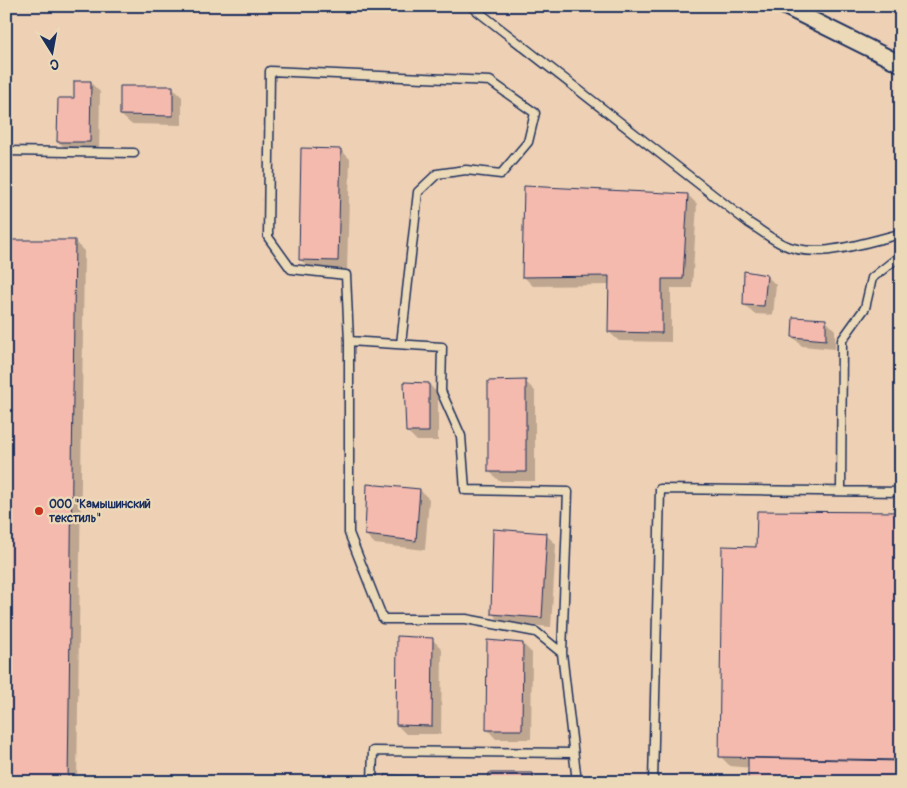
<svg xmlns="http://www.w3.org/2000/svg" width="907" height="788" viewBox="0 0 907 788" font-family="Pangolin,sans-serif">
	<style>
		.shadow { fill: #0003 }
		.building { fill: #f4baad; stroke: #1b2f5e }
		.lines { fill: none; stroke-linecap: round; stroke-linejoin: round }
		.service-casing { stroke: #1b2f5e; stroke-width: 11 }
		.minor-casing { stroke: #1b2f5e; stroke-width: 19 }
		.service { stroke: #ecd9b7; stroke-width: 8 }
		.minor { stroke: #ecd9b7; stroke-width: 15 }
		.poi-dot { fill: #c8321e; stroke: #ecd9b7; stroke-width: 2 }
		.labels { text-anchor: middle; dominant-baseline: central; stroke-width: 4.5; stroke-linejoin: round; paint-order: stroke }
		.poi-label { font-size: 12px; font-weight: bold; fill: #1b2f5e; stroke: #ecd9b7; text-anchor: start }
	</style>
	<rect width="100%" height="100%" fill="#eed0b4"/>
	<filter id="ink" filterUnits="userSpaceOnUse"><feTurbulence type="fractalNoise" baseFrequency=".02" numOctaves="2"/><feDisplacementMap in="SourceGraphic" scale="10" xChannelSelector="R" yChannelSelector="G"/><feConvolveMatrix kernelMatrix="1 2 1 2 8 2 1 2 1" color-interpolation-filters="sRGB"/></filter>
	<g filter="url(#ink)">
		<path class="shadow" d="M91,83L100,92L99,151H68L58,141L75,100Z
			M173,88L182,97V125L131,124L121,115Z
			M341,150L350,159L347,270L310,269L300,259Z
			M688,195L697,204L692,288H671V342L619,341L609,332L610,285L533,286L524,277Z
			M75,242L84,251L77,782H6Z
			M767,276L776,285L773,315L754,314L744,304Z
			M826,321L835,330V349L802,346L793,337Z
			M525,381L535,391V481H499L490,472Z
			M429,384L438,394V441H417L407,431Z
			M420,490L429,499L425,550L375,544L366,535Z
			M901,514V782L730,766L720,756L757,548Z
			M546,535L556,544L551,627L501,623L492,613Z
			M432,639L442,649L441,734H406L397,725Z
			M523,644L532,653L531,739H496L487,729Z
			M532,774L540,782H489Z"/>
		<path class="building" d="M74,81H91L90,142H57L58,98H74Z
			M120,86H173V116L120,115Z
			M301,148L341,149L338,261L299,260Z
			M524,186L688,194L683,279H662V333L608,332L609,276L522,277Z
			M6,240H75L68,782H6Z
			M744,271L767,275L764,306L743,305Z
			M793,317L826,319V340L792,337Z
			M526,380V472H488V381Z
			M404,382L429,383V432H406Z
			M367,484L420,489L416,541L365,535Z
			M757,511L901,512V760L719,757L722,546L756,547Z
			M493,529L547,533L542,618L491,614Z
			M397,636L433,638L432,726L396,725Z
			M487,640L523,643L522,730H486Z
			M748,758L901,761V782H748Z
			M489,773H533V782H488Z
			M385,775L463,778V782H385Z"/>
		<g class="lines">
			<g class="service-casing">
				<path id="service" d="M471,6L749,223C759,229 770,238 782,244C818,261 864,242 901,234
					M6,151L134,153
					M349,341L442,347L441,391L461,436L465,490L568,492L562,653L577,782
					M401,344L418,192L437,174L466,170L501,174L528,142L535,113L490,81L270,71L268,237L291,269L346,275L349,341V533L383,619H466L536,632L562,653
					M841,491L842,340L865,308L872,278L896,259L901,257
					M372,782L373,751L573,753
					M653,782L660,489L901,492"/>
			</g>
			<g class="minor-casing">
				<path id="minor" d="M784,6L901,64"/>
			</g>
			<use href="#service" class="service"/>
			<use href="#minor" class="minor"/>
		</g>
	</g>
	<circle class="poi-dot" cx="39" cy="511" r="5"/>
	<g class="labels">
		<g class="poi-label">
			<text x="49" y="504">ООО "Камышинский<tspan x="49" dy="14">текстиль"</tspan></text>
		</g>
	</g>
	<rect width="907" height="788" fill="none" stroke="#ecd9b7" stroke-width="25"/>
	<rect x="12" y="12" width="882" height="763" fill="none" stroke="#1b2f5e" stroke-width="2" filter="url(#ink)"/>
	<g transform="translate(52 52) rotate(169)" stroke="#ecd9b7" stroke-width="4" paint-order="stroke">
	<path d="M0-4L9 19L0 12L-9 19Z" fill="#1b2f5e"/>
	<text y="-8" font-size="14" font-weight="bold" text-anchor="middle" fill="#1b2f5e">С</text>
	</g>
</svg>
